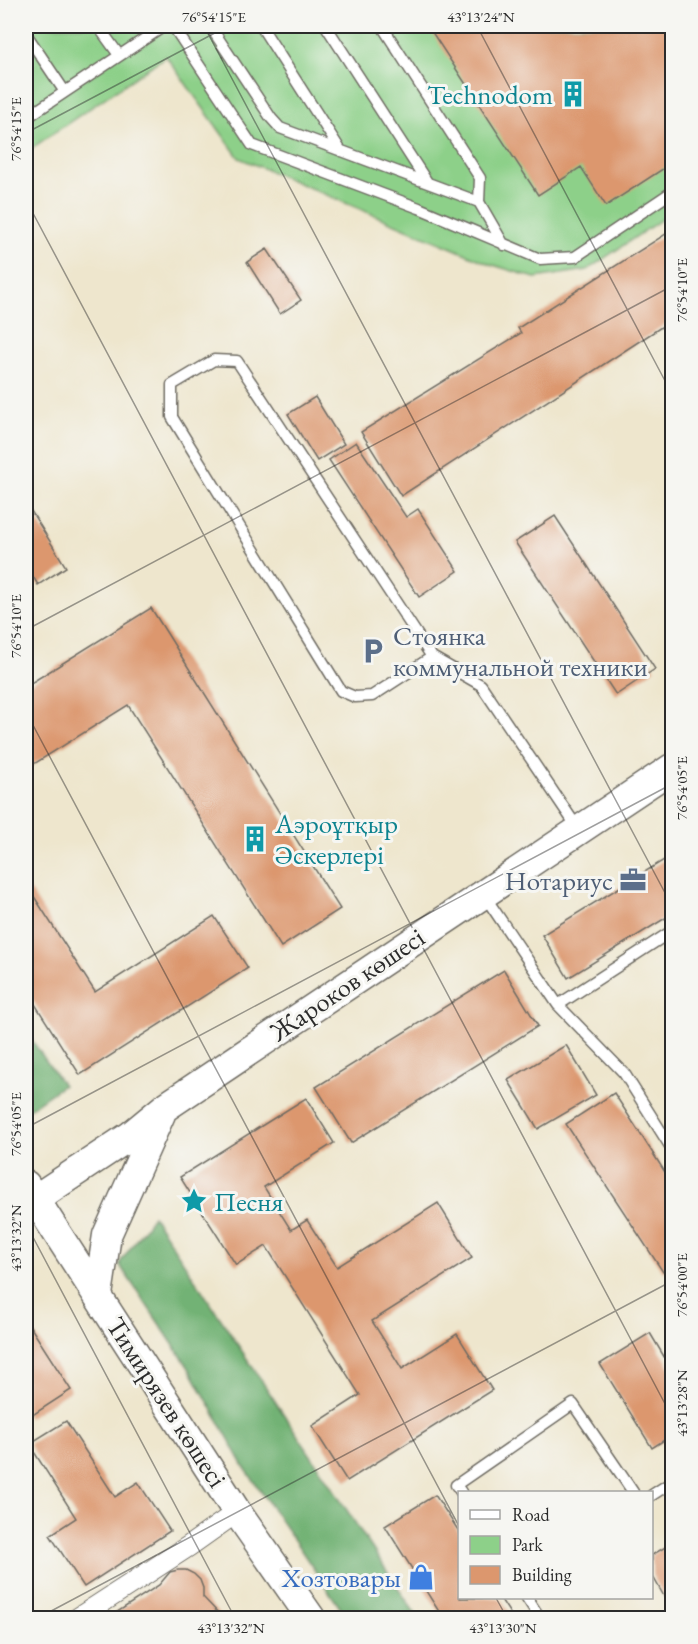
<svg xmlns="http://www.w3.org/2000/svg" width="698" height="1644" viewBox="0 0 698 1644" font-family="'EB Garamond',serif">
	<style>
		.green { fill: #8dd089; stroke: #5c7e5a; stroke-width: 1.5 }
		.forest { fill: #72b275; stroke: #4e6e50; stroke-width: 1.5 }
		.building { fill: #dc976e }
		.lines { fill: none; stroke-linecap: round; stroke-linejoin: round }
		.lane-casing { stroke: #6f6c64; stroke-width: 13 }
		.street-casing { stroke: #6f6c64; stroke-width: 22 }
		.secondary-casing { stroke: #6f6c64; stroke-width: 31 }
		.lane { stroke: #fff; stroke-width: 10 }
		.street { stroke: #fff; stroke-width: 20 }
		.secondary { stroke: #fff; stroke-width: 28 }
		.ticks { fill: none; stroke: #2b2b2b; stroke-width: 1.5; stroke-opacity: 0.45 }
		.labels { text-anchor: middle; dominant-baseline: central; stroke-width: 6; stroke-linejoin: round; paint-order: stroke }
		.culture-label { font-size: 27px; fill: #0d838f; stroke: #f6f6f2; text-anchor: start }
		.service-label { font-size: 27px; fill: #4e5e75; stroke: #f6f6f2; text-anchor: start }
		.street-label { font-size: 27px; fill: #2b2b2b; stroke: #f6f6f2 }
		.shop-label { font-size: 27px; fill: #366cbe; stroke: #f6f6f2; text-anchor: end }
		.neatline { fill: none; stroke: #2b2b2b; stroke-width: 2 }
		.ticks-label { font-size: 15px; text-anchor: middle; fill: #2b2b2b }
	</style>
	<rect width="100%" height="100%" fill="#f6f6f2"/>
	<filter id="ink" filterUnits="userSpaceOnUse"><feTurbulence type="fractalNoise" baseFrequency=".0167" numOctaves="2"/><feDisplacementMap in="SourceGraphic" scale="12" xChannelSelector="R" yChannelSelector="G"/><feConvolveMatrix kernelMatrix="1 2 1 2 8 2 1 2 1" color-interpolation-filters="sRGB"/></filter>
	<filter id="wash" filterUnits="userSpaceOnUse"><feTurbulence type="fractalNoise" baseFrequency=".008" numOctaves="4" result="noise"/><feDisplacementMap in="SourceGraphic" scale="24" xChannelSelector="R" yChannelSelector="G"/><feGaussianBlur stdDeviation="1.35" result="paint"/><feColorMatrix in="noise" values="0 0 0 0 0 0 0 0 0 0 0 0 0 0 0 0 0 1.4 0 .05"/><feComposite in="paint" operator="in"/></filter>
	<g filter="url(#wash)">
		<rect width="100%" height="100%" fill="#eee6cd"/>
		<path class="green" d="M26,26H672V212L587,270L535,278L490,264L239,158L166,56L26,152Z"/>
		<path class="forest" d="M26,1032L63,1085L26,1111Z
			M153,1216L418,1618H347L245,1468L189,1368L119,1264Z"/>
		<g id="blocks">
			<path class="building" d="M428,26H672V163L606,206L581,167L538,195Z
				M672,230V320L401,496L361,432L521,333L518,328Z
				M267,249L301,300L280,314L247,262Z
				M315,397L344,444L317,461L288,414Z
				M356,442L406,517L418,509L458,571L419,597L329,460Z
				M26,503L66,567L38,585L26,565Z
				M555,516L655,669L616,695L515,542Z
				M151,608L340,909L281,947L128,705L26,769V686Z
				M672,855V914L568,978L542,935Z
				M26,884L95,992L214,916L248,968L80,1075L26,990Z
				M504,970L538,1026L351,1143L316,1087Z
				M566,1045L596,1095L538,1129L508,1080Z
				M614,1093L672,1183V1265L663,1272L566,1124Z
				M306,1098L334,1143L264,1187L291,1230L307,1220L337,1267L438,1203L472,1258L372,1321L402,1369L457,1334L492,1390L347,1481L312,1426L360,1395L266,1246L236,1265L180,1177Z
				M26,1320L71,1390L28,1418L26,1415Z
				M650,1333L672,1370V1435L652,1448L600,1364Z
				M66,1421L115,1497L138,1482L170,1531L84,1587L50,1535L76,1518L29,1444Z
				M435,1495L460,1533V1598H500L513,1618H443L385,1526Z
				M672,1543V1603L669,1605L652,1575V1555Z
				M178,1570H186L194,1574L200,1580L203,1588V1597L223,1618H108L159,1585L170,1572Z
				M26,1585L35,1600L26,1607Z"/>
		</g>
	</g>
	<g filter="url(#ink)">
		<use href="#blocks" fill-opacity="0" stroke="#6f6c64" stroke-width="1.5"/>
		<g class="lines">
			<g class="lane-casing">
				<path id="lane" d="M98,26L119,55
					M173,26L252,145L419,208L540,259L575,257L672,192
					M210,26L271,118L280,128L479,202L504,245
					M261,26L341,151
					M326,26L427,182
					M382,26L480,178L479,202
					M26,34L65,92
					M26,118L164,26
					M26,598L28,602L26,606
					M432,657L372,696L355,697L341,691L172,417V385L214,360L237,361L432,657L481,685L579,830
					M484,895L558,1005L624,1073L672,1149
					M558,1005L672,931
					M461,1492L456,1485L573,1404L633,1492
					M652,1495L672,1482
					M527,1598L540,1618"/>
			</g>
			<g class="street-casing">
				<path id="street" d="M78,1618L189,1546L237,1512"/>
			</g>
			<g class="secondary-casing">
				<path id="secondary" d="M26,1185L237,1512L311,1618
					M26,1205L130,1136L164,1108L672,768
					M98,1295L107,1235L161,1114"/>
			</g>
			<use href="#lane" class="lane"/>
			<use href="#street" class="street"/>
			<use href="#secondary" class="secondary"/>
		</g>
	</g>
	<path class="ticks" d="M204,26L672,906M477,26L672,394M26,133L228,26M26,200L672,1417M26,630L672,286M26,712L460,1528M26,1128L672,784M26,1224L235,1618M496,1598L507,1618M38,1618L672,1281"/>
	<defs>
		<g id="building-bare" transform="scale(2.07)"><path d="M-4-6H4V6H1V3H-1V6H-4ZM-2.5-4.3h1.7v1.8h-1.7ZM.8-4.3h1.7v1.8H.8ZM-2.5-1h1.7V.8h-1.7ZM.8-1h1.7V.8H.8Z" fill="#0f9aa8" stroke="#f6f6f2" stroke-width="2.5" paint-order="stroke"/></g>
		<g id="parking-bare" transform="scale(2.07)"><path d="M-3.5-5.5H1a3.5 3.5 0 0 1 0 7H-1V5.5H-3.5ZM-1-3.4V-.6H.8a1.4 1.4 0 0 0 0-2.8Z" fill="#5c6f8a" stroke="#f6f6f2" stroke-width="2.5" paint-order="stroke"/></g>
		<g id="office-bare" transform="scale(2.07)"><path d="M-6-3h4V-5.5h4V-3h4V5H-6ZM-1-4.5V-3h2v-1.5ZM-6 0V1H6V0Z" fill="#5c6f8a" stroke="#f6f6f2" stroke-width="2.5" paint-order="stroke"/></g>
		<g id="sight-bare" transform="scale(2.07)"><path d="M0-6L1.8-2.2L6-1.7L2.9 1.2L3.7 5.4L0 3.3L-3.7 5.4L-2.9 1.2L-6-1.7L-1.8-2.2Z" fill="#0f9aa8" stroke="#f6f6f2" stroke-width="2.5" paint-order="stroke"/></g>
		<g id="shop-bare" transform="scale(2.07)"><path d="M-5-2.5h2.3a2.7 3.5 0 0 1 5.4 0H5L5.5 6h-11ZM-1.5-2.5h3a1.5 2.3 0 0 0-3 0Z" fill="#3f7fe0" stroke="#f6f6f2" stroke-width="2.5" paint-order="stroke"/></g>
	</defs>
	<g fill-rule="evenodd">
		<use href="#building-bare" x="573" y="94"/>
		<use href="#parking-bare" x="373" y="651"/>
		<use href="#building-bare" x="255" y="839"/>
		<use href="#office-bare" x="633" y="880"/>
		<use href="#sight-bare" x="194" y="1201"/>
		<use href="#shop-bare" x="421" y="1577"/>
	</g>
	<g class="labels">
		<g class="culture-label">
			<text x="553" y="94" text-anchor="end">Technodom</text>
			<text x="275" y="823">Аэроұтқыр<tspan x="275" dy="31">Әскерлері</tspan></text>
			<text x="214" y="1201">Песня</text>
		</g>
		<g class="service-label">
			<text x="393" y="635">Стоянка<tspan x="393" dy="31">коммунальной техники</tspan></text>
			<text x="613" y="880" text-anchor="end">Нотариуc</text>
		</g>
		<g class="street-label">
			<text transform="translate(347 984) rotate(-34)">Жароков көшесі</text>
			<text transform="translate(167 1402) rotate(57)">Тимирязев көшесі</text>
		</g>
		<g class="shop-label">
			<text x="401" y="1577">Хозтовары</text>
		</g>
	</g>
	<rect width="698" height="1644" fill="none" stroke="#f6f6f2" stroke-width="66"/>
	<rect x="458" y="1491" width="195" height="108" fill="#f6f6f2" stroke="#a5a5a2" stroke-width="1.5"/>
	<rect x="470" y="1510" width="30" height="9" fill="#ffffff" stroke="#a5a5a2" stroke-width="1.5"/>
	<text x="512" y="1521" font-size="18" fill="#2b2b2b">Road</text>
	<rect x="470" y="1536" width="30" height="18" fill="#8dd089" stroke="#a5a5a2" stroke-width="1.5"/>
	<text x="512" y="1551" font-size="18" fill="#2b2b2b">Park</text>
	<rect x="470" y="1566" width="30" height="18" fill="#dc976e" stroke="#a5a5a2" stroke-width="1.5"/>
	<text x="512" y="1581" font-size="18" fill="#2b2b2b">Building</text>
	<rect x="33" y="33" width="632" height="1578" class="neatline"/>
	<g class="ticks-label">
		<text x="214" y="22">76°54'15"E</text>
		<text x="481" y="22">43°13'24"N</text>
		<text transform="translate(16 129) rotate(-90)" y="5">76°54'15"E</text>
		<text transform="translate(682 290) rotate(-90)" y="5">76°54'10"E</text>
		<text transform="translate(16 626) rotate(-90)" y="5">76°54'10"E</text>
		<text transform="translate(682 788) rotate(-90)" y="5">76°54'05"E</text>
		<text transform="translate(16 1124) rotate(-90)" y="5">76°54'05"E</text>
		<text transform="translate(16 1238) rotate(-90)" y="5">43°13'32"N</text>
		<text transform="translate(682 1285) rotate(-90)" y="5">76°54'00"E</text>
		<text transform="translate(682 1403) rotate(-90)" y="5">43°13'28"N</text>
		<text x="231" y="1633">43°13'32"N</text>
		<text x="503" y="1633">43°13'30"N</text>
	</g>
</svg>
